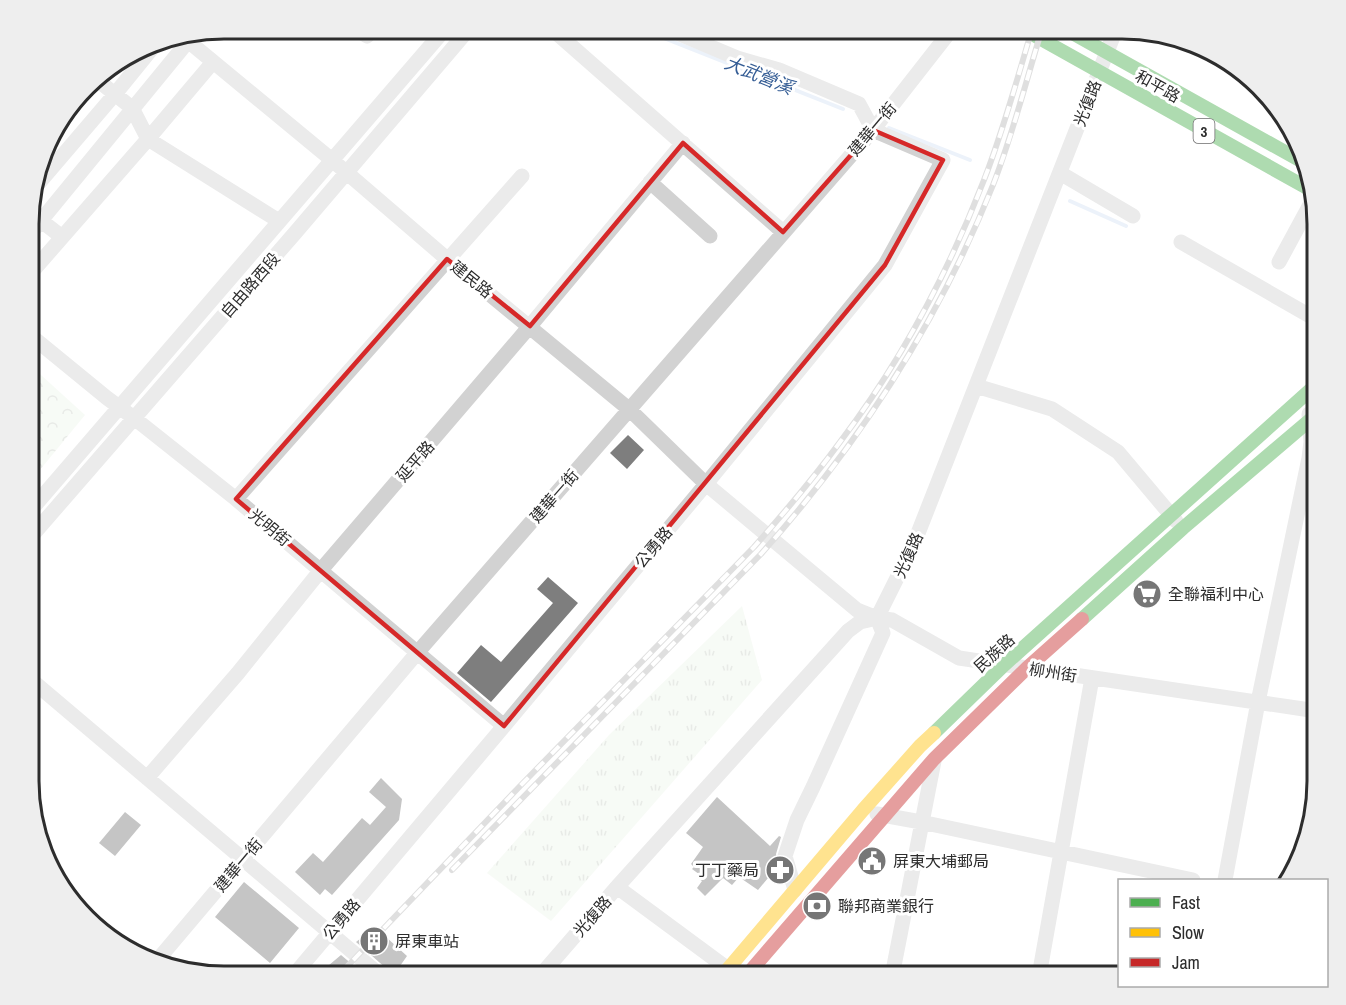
<svg xmlns="http://www.w3.org/2000/svg" width="1346" height="1005" viewBox="0 0 1346 1005" font-family="'Archivo Narrow','Noto Sans TC',sans-serif">
	<style>
		.grass { fill: url(#grass-tufts) }
		.park { fill: url(#park-crowns) }
		.lines { fill: none; stroke-linecap: round; stroke-linejoin: round }
		.stream { stroke: #d6e2f3; stroke-width: 4 }
		.building { fill: #7e7e7e }
		.street { stroke: #d2d2d2; stroke-width: 15 }
		.fast { stroke: #4caf50; stroke-width: 14 }
		.slow { stroke: #ffc107; stroke-width: 14 }
		.jam { stroke: #c62828; stroke-width: 14 }
		.rail-casing { stroke: #b9b9b9; stroke-width: 6 }
		.rail { stroke: #fff; stroke-width: 4; stroke-dasharray: 11; stroke-linecap: butt }
		.marked { fill: none; stroke: #d62828; stroke-width: 4.5; stroke-linejoin: round }
		.labels { text-anchor: middle; dominant-baseline: central; stroke-width: 6; stroke-linejoin: round; paint-order: stroke }
		.shield { fill: #fff; stroke: #6c6c6c; stroke-width: 1.5 }
		.shield-label { font-size: 15px; font-weight: bold; fill: #2d2d2d }
		.street-label { font-size: 16px; fill: #2d2d2d; stroke: #fff }
		.poi-label { font-size: 16px; fill: #2d2d2d; stroke: #fff; text-anchor: start }
		.water-label { font-size: 18px; font-style: italic; fill: #355d95; stroke: #fff }
		.rim { fill: none; stroke: #2d2d2d; stroke-width: 3 }
	</style>
	<defs>
		<pattern id="grass-tufts" width="24" height="20" patternUnits="userSpaceOnUse" patternTransform="scale(1.5)"><rect width="24" height="20" fill="#eef5eb"/><path d="M3 7l-1-3M5 7V3M7 7l1-3M15 17l-1-3M17 17v-4M19 17l1-3" fill="none" stroke="#ccd2ca"/></pattern>
		<pattern id="park-crowns" width="20" height="18" patternUnits="userSpaceOnUse" patternTransform="scale(1.5)"><rect width="20" height="18" fill="#eef5eb"/><path d="M2 6a3 3 0 1 1 6 0M12 15a3 3 0 1 1 6 0" fill="none" stroke="#ccd2ca"/></pattern>
	</defs>
	<rect width="100%" height="100%" fill="#fff"/>
	<path class="grass" d="M742,606L762,680L551,921L487,873L609,735Z"/>
	<path class="park" d="M30,365L85,415L30,482Z"/>
	<g class="lines">
		<path class="stream" d="M641,29L843,109
			M889,128L970,160
			M1070,201L1126,226"/>
	</g>
	<path class="building" d="M628,435L644,450L627,469L610,453Z
		M548,577L578,603L491,702L457,673L481,645L501,662L553,603L537,589Z
		M381,778L402,799L399,820L332,895L325,889L320,895L295,872L313,853L323,862L362,818L370,825L386,807L369,792Z
		M717,797L770,846L779,836L781,837L776,854L778,866L758,890L739,877L732,885L723,878L705,896L697,888L702,881L699,879L703,877L692,869L694,867L691,864L703,847L686,833Z
		M125,812L141,825L115,856L99,843Z
		M244,882L299,928L270,963L215,917Z
		M375,927L407,956L393,976H391L387,969L356,942Z
		M341,955L366,976H316Z"/>
	<g class="lines">
		<path class="street" d="M356,29L367,36L374,29
			M552,29L783,232
			M182,36L332,160L447,259L630,410L706,484L857,610L877,618L892,620L959,658L1317,711
			M95,78L132,108L148,139L279,221
			M1060,173L1133,216
			M650,182L710,236
			M33,190L115,94L158,41
			M30,212L62,237
			M30,234L194,34
			M1181,242L1317,320
			M1279,262L1312,201
			M30,274L148,139L213,62
			M30,335L107,398L134,418L236,499L504,726
			M976,386L1052,409L1118,452L1176,521
			M236,499L522,176
			M30,511L445,29
			M29,539L295,233L469,29
			M29,678L381,976
			M147,778L238,673L321,570L530,326L683,143
			M877,814L921,822L1193,880
			M1225,880L1258,702L1309,458L1311,442L1309,414
			M617,887L728,969L760,976
			M795,890L785,856L797,820L813,787L883,633L877,618
			M155,963L417,653L873,130L952,29
			M293,976L504,726L706,484L885,265L943,160L873,130L859,104L779,70L737,58L668,29
			M540,976L617,887L848,631L860,622L877,618L913,546L1116,29
			M892,976L934,761
			M1039,976L1092,678"/>
		<path class="fast" d="M1023,29L1309,189
			M1065,29L1303,162
			M1082,619L1183,528L1317,414
			M934,733L1004,665L1317,384"/>
		<path class="slow" d="M722,976L863,810L920,746L934,733"/>
		<path class="jam" d="M746,976L934,759L1027,668L1082,619"/>
		<g class="rail-casing">
			<path id="rail" d="M452,870L761,554C859,444 938,323 993,185C1013,134 1026,81 1042,29
				M338,976L523,783L754,547C784,513 813,479 840,442C900,363 948,273 984,180C1003,131 1017,80 1032,29"/>
		</g>
		<use href="#rail" class="rail"/>
	</g>
	<path d="M0 0H1346V1005H0ZM873,130L943,160L885,265L504,726L236,499L447,259L530,326L683,143L783,232Z" fill="#fff" fill-opacity=".55" fill-rule="evenodd"/>
	<path class="marked" d="M873,130L943,160L885,265L504,726L236,499L447,259L530,326L683,143L783,232Z"/>
	<defs>
		<g id="supermarket-disc" transform="scale(1.5)"><circle r="9.5" fill="#767676" stroke="#fff"/><path d="M-6-5.5h2.5l.6 2H6L4.5 2H-2.5L-4.4-4H-6ZM-1.5 3.2a1.3 1.3 0 1 0 .1 0ZM3 3.2a1.3 1.3 0 1 0 .1 0Z" fill="#fff"/></g>
		<g id="civic-disc" transform="scale(1.5)"><circle r="9.5" fill="#767676" stroke="#fff"/><path d="M-.6-6.5H3V-4.5H.6V-3L4-1V1h2V6H-6V1h2V-1L-.6-3ZM-1.2 2.5V6h2.4V2.5Z" fill="#fff"/></g>
		<g id="pharmacy-disc" transform="scale(1.5)"><circle r="9.5" fill="#767676" stroke="#fff"/><path d="M-2-6h4v4h4v4h-4v4h-4v-4h-4v-4h4Z" fill="#fff"/></g>
		<g id="bank-disc" transform="scale(1.5)"><circle r="9.5" fill="#767676" stroke="#fff"/><path d="M-6-4H6V4H-6ZM0-2.3a2.3 2.3 0 1 0 0 4.6a2.3 2.3 0 1 0 0-4.6Z" fill="#fff"/></g>
		<g id="building-disc" transform="scale(1.5)"><circle r="9.5" fill="#767676" stroke="#fff"/><path d="M-4-6H4V6H1V3H-1V6H-4ZM-2.5-4.3h1.7v1.8h-1.7ZM.8-4.3h1.7v1.8H.8ZM-2.5-1h1.7V.8h-1.7ZM.8-1h1.7V.8H.8Z" fill="#fff"/></g>
	</defs>
	<g fill-rule="evenodd">
		<use href="#supermarket-disc" x="1147" y="594"/>
		<use href="#civic-disc" x="872" y="861"/>
		<use href="#pharmacy-disc" x="780" y="870"/>
		<use href="#bank-disc" x="817" y="906"/>
		<use href="#building-disc" x="374" y="941"/>
	</g>
	<g class="labels">
		<rect class="shield" x="1193.5" y="119" width="21" height="24" rx="4.5"/>
		<g class="shield-label">
			<text x="1204" y="131">3</text>
		</g>
		<g class="street-label">
			<text transform="translate(1158 86) rotate(29)">和平路</text>
			<text transform="translate(1087 103) rotate(-69)">光復路</text>
			<text transform="translate(872 129) rotate(-50)">建華一街</text>
			<text transform="translate(472 279) rotate(39)">建民路</text>
			<text transform="translate(250 285) rotate(-49)">自由路西段</text>
			<text transform="translate(415 461) rotate(-49)">延平路</text>
			<text transform="translate(554 496) rotate(-49)">建華一街</text>
			<text transform="translate(270 527) rotate(40)">光明街</text>
			<text transform="translate(653 547) rotate(-50)">公勇路</text>
			<text transform="translate(908 555) rotate(-66)">光復路</text>
			<text transform="translate(994 653) rotate(-42)">民族路</text>
			<text transform="translate(1053 672) rotate(9)">柳州街</text>
			<text transform="translate(238 865) rotate(-50)">建華一街</text>
			<text transform="translate(592 916) rotate(-49)">光復路</text>
			<text transform="translate(341 919) rotate(-50)">公勇路</text>
		</g>
		<g class="poi-label">
			<text x="1168" y="594">全聯福利中心</text>
			<text x="893" y="861">屏東大埔郵局</text>
			<text x="759" y="870" text-anchor="end">丁丁藥局</text>
			<text x="838" y="906">聯邦商業銀行</text>
			<text x="395" y="941">屏東車站</text>
		</g>
		<g class="water-label">
			<text transform="translate(759 75) rotate(22)">大武營溪</text>
		</g>
	</g>
	<path d="M0 0H1346V1005H0ZM224 39H1122A185 185 0 0 1 1307 224V781A185 185 0 0 1 1122 966H224A185 185 0 0 1 39 781V224A185 185 0 0 1 224 39Z" fill="#eee" fill-rule="evenodd"/>
	<path class="rim" d="M224 39H1122A185 185 0 0 1 1307 224V781A185 185 0 0 1 1122 966H224A185 185 0 0 1 39 781V224A185 185 0 0 1 224 39Z"/>
	<rect x="1118" y="879" width="210" height="108" fill="#ffffff" stroke="#ababab" stroke-width="1.5"/>
	<rect x="1130" y="898" width="30" height="9" fill="#4caf50" stroke="#ababab" stroke-width="1.5"/>
	<text x="1172" y="909" font-size="18" fill="#2d2d2d">Fast</text>
	<rect x="1130" y="928" width="30" height="9" fill="#ffc107" stroke="#ababab" stroke-width="1.5"/>
	<text x="1172" y="939" font-size="18" fill="#2d2d2d">Slow</text>
	<rect x="1130" y="958" width="30" height="9" fill="#c62828" stroke="#ababab" stroke-width="1.5"/>
	<text x="1172" y="969" font-size="18" fill="#2d2d2d">Jam</text>
</svg>
